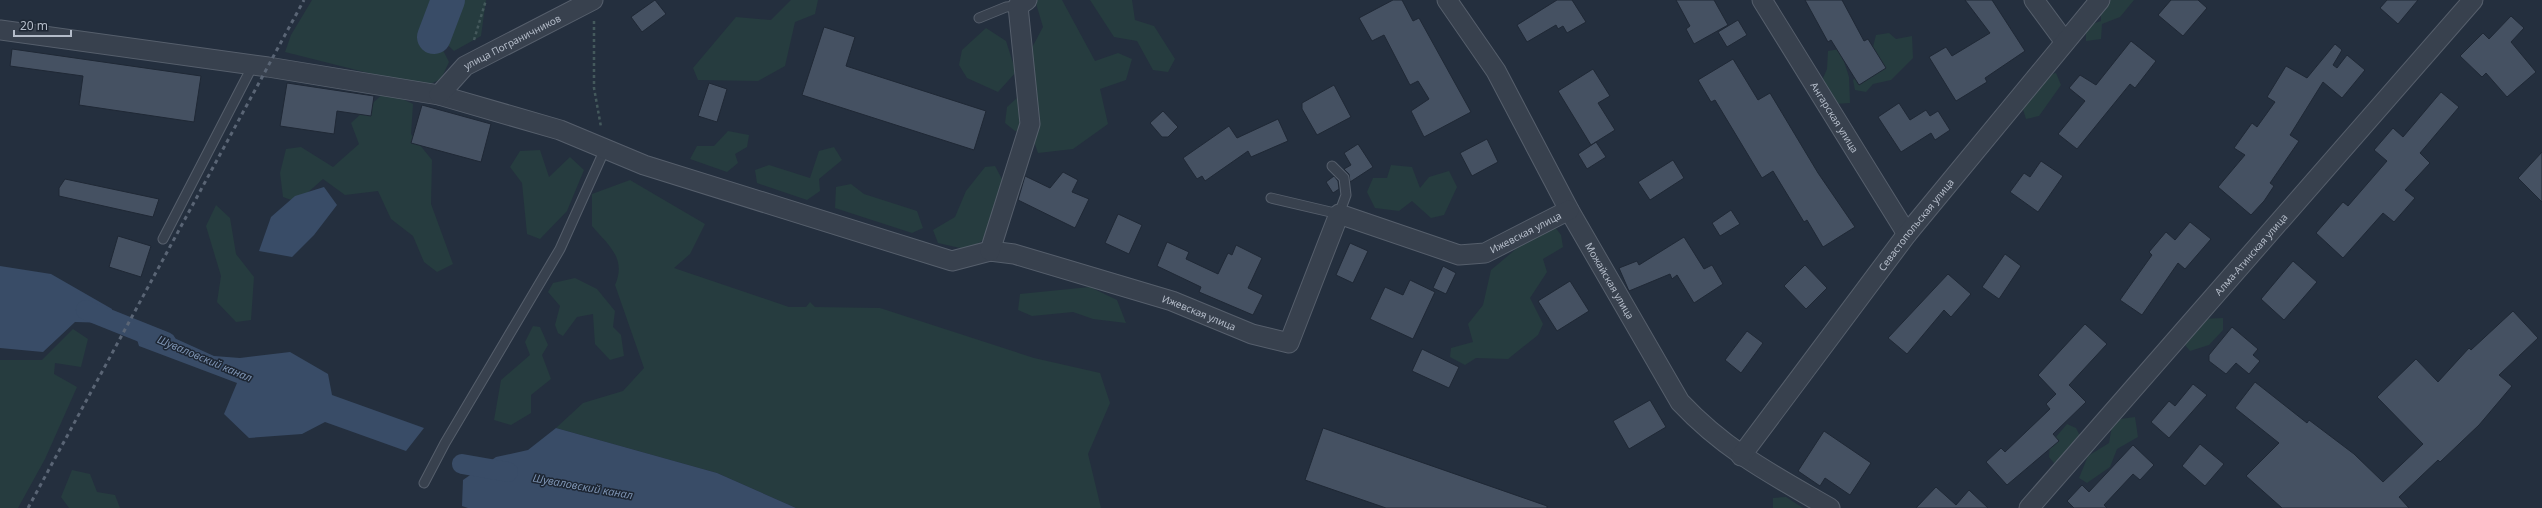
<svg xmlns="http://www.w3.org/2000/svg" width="2542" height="508" viewBox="0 0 2542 508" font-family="'Noto Sans',sans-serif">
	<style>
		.green { fill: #263c3f }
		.water { fill: #394c67 }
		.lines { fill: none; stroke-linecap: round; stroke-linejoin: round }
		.canal { stroke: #394c67; stroke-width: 20 }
		.river { stroke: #394c67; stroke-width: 34 }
		.building { fill: #455162; stroke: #1f2835 }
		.service-casing { stroke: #565f6c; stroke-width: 11 }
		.minor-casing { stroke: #565f6c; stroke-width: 21 }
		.path { stroke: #44595c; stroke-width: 2.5; stroke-dasharray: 3 3; stroke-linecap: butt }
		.service { stroke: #38414e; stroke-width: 9 }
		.minor { stroke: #38414e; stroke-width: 19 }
		.rail { stroke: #5a6575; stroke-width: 3; stroke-dasharray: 4 4; stroke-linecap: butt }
		.labels { text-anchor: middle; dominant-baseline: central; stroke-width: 3; stroke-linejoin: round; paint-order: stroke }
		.street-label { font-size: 10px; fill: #b4bcc9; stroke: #1d2633 }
		.water-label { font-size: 11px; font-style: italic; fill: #7c92b1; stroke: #1d2633 }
	</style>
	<rect width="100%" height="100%" fill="#242f3e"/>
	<path class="green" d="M312,0H434L427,19L449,62L441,79L424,87L285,52L291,35Z
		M440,0H486L481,36L454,51C437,35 431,23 440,0Z
		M791,0H818L815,14L795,22L785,66L758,81L698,80L693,68L736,17L771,20Z
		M1035,0H1062L1095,61L1118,53L1132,59L1126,80L1100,89L1108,124L1073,149L1038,153L1031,133L1015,131L1005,123L1007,107L1029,87L1027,57L1043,27Z
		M1090,0H1132L1135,20L1154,26L1175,59L1168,72L1153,70L1137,41L1114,37Z
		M2109,0H2134L2120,17L2102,24L2101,39L2086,41V26L2101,21V9Z
		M986,28L1006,41L1016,72L998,92L967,78L959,65L962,50Z
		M1889,33L1896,39L1912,36L1913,58L1891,80L1873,84L1866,92L1855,90L1853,80L1868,67L1876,35Z
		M1840,49L1849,77L1850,103L1834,104L1820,85L1827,69L1828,51Z
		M2056,73L2061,85L2039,116L2026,119L2022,106L2045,75Z
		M386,91L413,104L411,134L432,160L431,204L453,264L437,272L424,262L413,236L391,219L378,191L345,195L323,179L297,202L283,197L280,173L286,149L301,147L333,167L359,144L351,123Z
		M728,131L749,135L747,147L735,154L738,163L727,172L690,159L697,146H714Z
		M834,147L842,160L819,179L820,191L807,200L757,183L755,170L769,165L810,178L819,151Z
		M540,150L549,177L570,157L584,170L567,211L540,239L527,234L522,183L510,167L520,151Z
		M1391,165L1412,167L1420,188L1429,177L1449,171L1457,187L1444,215L1431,218L1412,201L1399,211L1375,208L1367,192L1373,178H1387Z
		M995,166L1003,181L983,240L969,250L938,243L933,230L955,217L966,191L985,167Z
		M630,180L705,224L690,254L674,268L789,307H806L810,302L815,307L880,308L1034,358L1100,373L1110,403L1088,454L1101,508H796L717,473L556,428L583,403L623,391L644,368L615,285C627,258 608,245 592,226V194Z
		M851,184L864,194L917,211L923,228L912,233L835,208L836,187Z
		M216,205L230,218L236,254L254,277L251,320L236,322L217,302L221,276L206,226Z
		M1555,227L1561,235L1563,247L1543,259L1547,272L1530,298L1543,324L1538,335L1508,359L1476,358L1465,365L1450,357L1451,348L1473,342L1468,324L1483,305L1491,270L1535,233Z
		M575,278L597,289L615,311L613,327L621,335L624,356L610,360L595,344L593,314L577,317L563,336L558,333L555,325L560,306L548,292L553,283Z
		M1090,287L1117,300L1126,323L1093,319L1073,312L1032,316L1018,310L1020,294Z
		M2223,318V330L2209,345L2190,351L2181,340L2201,319Z
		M533,326L540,327L548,345L542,355L551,379L531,395V413L511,425L494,420L501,380L530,355L525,342Z
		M73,329L88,339L81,367L55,363L54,374L77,387L45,459L18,508H0V360H42Z
		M2135,417L2138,437L2117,449L2110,467L2087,483L2079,478L2088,456L2109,443L2113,420Z
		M2067,424L2076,428L2082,440L2062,465L2054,463L2049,457L2050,444Z
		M72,470L90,474L97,492L115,495L120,508H69L61,497Z
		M1786,497L1803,508H1773V498Z"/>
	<path class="water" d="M324,187L337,205L314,235L292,257L259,251L271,217L295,196Z
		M0,266L51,274L112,309L111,323L75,322L43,352L0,348Z
		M152,328L214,356L240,358L290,352L328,374L332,395L424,428L406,451L325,422L302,434L249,438L224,414L237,383L139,346L135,333Z
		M556,428L717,473L796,508H468L462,506L463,480L496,457L528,450Z"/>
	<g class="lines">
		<path class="canal" d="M86,310L166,342
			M462,464L508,472"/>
		<path class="river" d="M434,37L448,0"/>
	</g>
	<path class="building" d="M655,0L666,14L642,32L631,17Z
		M1393,0H1402L1413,21L1419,18L1471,112L1424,137L1411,111L1429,99L1418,81L1410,85L1384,35L1372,41L1359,18Z
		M1557,0H1572L1586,22L1567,33L1563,26L1558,29L1556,25L1527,42L1517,25Z
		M1676,0H1714L1728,25L1694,44L1686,29L1690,26Z
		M1805,0H1842L1864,41L1868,39L1886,68L1859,85L1831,40L1828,42Z
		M1965,0H1992L2025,51L1985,78L1987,82L1956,101L1929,57L1946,47L1952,56L1990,33Z
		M2171,0H2198L2207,8L2183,36L2158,15Z
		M2387,0H2418L2398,24L2380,8Z
		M2511,16L2524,28L2511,42L2536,72L2507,97L2486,73L2482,77L2460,56L2483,33L2489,39Z
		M1738,20L1747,35L1727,47L1718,32Z
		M824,27L855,37L846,66L986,111L974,150L802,95Z
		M2131,41L2156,61L2135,88L2130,84L2077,149L2058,134L2085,101L2069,88L2080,75L2096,85Z
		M2335,44L2342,50L2333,65L2337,68L2347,55L2365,70L2342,98L2323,82L2290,135L2299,141L2270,183L2274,186L2264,201L2251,215L2218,187L2245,155L2234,148L2252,123L2257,127L2275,102L2267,97L2286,66L2307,78Z
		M12,49L201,76L194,122L79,105L83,76L10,66Z
		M1733,59L1758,100L1770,93L1818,173L1855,227L1823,247L1807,220L1804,222L1773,171L1762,178L1715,100L1711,102L1698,80Z
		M1593,69L1610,96L1598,103L1615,130L1591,145L1558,91Z
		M287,83L374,96L371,116L337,111L334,134L280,126Z
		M709,83L727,89L717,122L698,116Z
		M1334,85L1351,117L1317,135L1302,109V103Z
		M2441,92L2459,107L2420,153L2430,163L2405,190L2415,198L2394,222L2383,213L2343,258L2316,233L2343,202L2348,206L2387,161L2374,150L2393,128L2403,137Z
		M1899,103L1910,120L1926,110L1930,116L1938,111L1950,130L1935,140L1931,133L1901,152L1878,117Z
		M422,105L491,124L481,162L411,143Z
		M1163,111L1178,127L1168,137H1162L1150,123Z
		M1278,119L1288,141L1251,157L1248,151L1205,181L1202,176L1197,179L1183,158L1229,126L1237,138Z
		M1487,139L1498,162L1472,176L1460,153Z
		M1596,142L1606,157L1587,169L1578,154Z
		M1358,144L1373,167L1350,182L1349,174L1344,169L1351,165L1344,153Z
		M2542,152V202L2518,178Z
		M1673,160L1684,178L1650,200L1638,182Z
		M2041,161L2063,176L2038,212L2010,192L2024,173L2030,177Z
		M1063,172L1078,180L1072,192L1089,199L1075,228L1018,200L1025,176L1050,188Z
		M1334,176L1338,181L1339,189L1333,193L1326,182Z
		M65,179L159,199L153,217L59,196V188Z
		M1731,210L1740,224L1720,236L1712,223Z
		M1118,214L1142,225L1129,254L1105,243Z
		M2190,222L2211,239L2185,269L2178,263L2142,315L2120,300L2152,255L2149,252L2166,232L2175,240Z
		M118,236L151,246L141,277L109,267Z
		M1684,237L1704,269L1712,265L1723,284L1694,303L1677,275L1672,279L1670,274L1629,291L1619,268L1637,261L1639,265Z
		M1167,242L1189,252L1186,259L1218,274L1228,253L1232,255L1236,245L1262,258L1248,288L1263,295L1253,315L1199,292L1201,287L1157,266Z
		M1350,243L1368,251L1353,283L1336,275Z
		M2005,254L2021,266L1999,299L1982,287Z
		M2293,261L2317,282L2284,320L2261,299Z
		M1805,265L1827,288L1806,309L1784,286Z
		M1443,266L1456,273L1446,294L1433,288Z
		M1948,274L1971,294L1951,317L1944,310L1907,354L1888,338Z
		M1410,280L1435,292L1413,339L1370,319L1385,287L1403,295Z
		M1570,281L1589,311L1557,331L1538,301Z
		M2513,311L2538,338L2499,375L2512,386L2479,425L2440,462L2438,460L2399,497L2409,508H2282L2246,476L2279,443L2235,408L2255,382L2307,423L2309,420L2354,454L2383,482L2423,444L2377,397L2416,359L2438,382L2469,348L2471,350Z
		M2085,324L2107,344L2069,385L2086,402L2053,434L2059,441L2007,485L1986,462L2001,448L2005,452L2050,409L2046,404L2056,394L2038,375Z
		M2232,327L2258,349L2253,355L2260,361L2249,374L2236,363L2226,374L2209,361V355Z
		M1747,331L1763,343L1741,373L1725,360Z
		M1422,349L1459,367L1449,388L1412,371Z
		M2193,384L2207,395L2169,438L2151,422L2169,401L2175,406Z
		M1650,400L1666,427L1629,449L1613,421Z
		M1323,428L1547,506V508H1386L1305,480Z
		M1824,431L1871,463L1850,495L1825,478L1820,486L1798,471Z
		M2200,444L2224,464L2205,486L2182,466Z
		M2133,445L2154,465L2140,480L2133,474L2104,505L2107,508H2074L2067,501L2082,485L2089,492Z
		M1936,487L1956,505L1969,490L1988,508H1916Z"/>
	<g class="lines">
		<g class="service-casing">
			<path id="service" d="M979,18L1006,7L1018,6
				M1271,198L1339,214L1346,195L1344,178L1332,166
				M163,239L253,65
				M424,483L445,443L560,249L605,149"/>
		</g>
		<g class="minor-casing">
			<g id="minor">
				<path id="s1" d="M1447,0L1496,71L1569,210L1680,402C1726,451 1773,475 1830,508"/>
				<path id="s2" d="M1762,0L1907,234"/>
				<path d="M2034,0L2065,42"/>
				<path id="s3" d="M0,30L268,67L439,95L560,130L644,165L952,261L990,251L1014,254L1172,301L1252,334L1289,343L1339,214L1459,255L1485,253L1569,210"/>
				<path id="s4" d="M439,95L465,66L593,0"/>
				<path d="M990,251L1030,124L1018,6L1027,0"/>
				<path id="s5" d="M1741,456L1907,234L2100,0"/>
				<path id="s6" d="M2029,508L2473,0"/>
			</g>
		</g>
		<path class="path" d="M594,21V88L601,127
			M474,40L486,0"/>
		<use href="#service" class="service"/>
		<use href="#minor" class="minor"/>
		<path class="rail" d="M28,508L304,0"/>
	</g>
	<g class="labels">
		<g class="street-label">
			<text stroke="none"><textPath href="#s4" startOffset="92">улица Пограничников</textPath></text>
			<text stroke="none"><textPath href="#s2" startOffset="138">Ангарская улица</textPath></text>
			<text stroke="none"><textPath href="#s5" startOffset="290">Севастопольская улица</textPath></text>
			<text stroke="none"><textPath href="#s3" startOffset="1673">Ижевская улица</textPath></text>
			<text stroke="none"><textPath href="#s6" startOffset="337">Алма-Атинская улица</textPath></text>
			<text stroke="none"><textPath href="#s1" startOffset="325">Можайская улица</textPath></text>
			<text stroke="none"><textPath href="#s3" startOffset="1241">Ижевская улица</textPath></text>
		</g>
		<g class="water-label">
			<text transform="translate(205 358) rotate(23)">Шуваловский канал</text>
			<text transform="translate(583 486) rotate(10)">Шуваловский канал</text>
		</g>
	</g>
	<path d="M14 30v6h57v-6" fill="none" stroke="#b4bcc9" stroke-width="2"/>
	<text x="20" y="30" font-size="12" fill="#b4bcc9" stroke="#1d2633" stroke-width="3" paint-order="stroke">20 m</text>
</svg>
